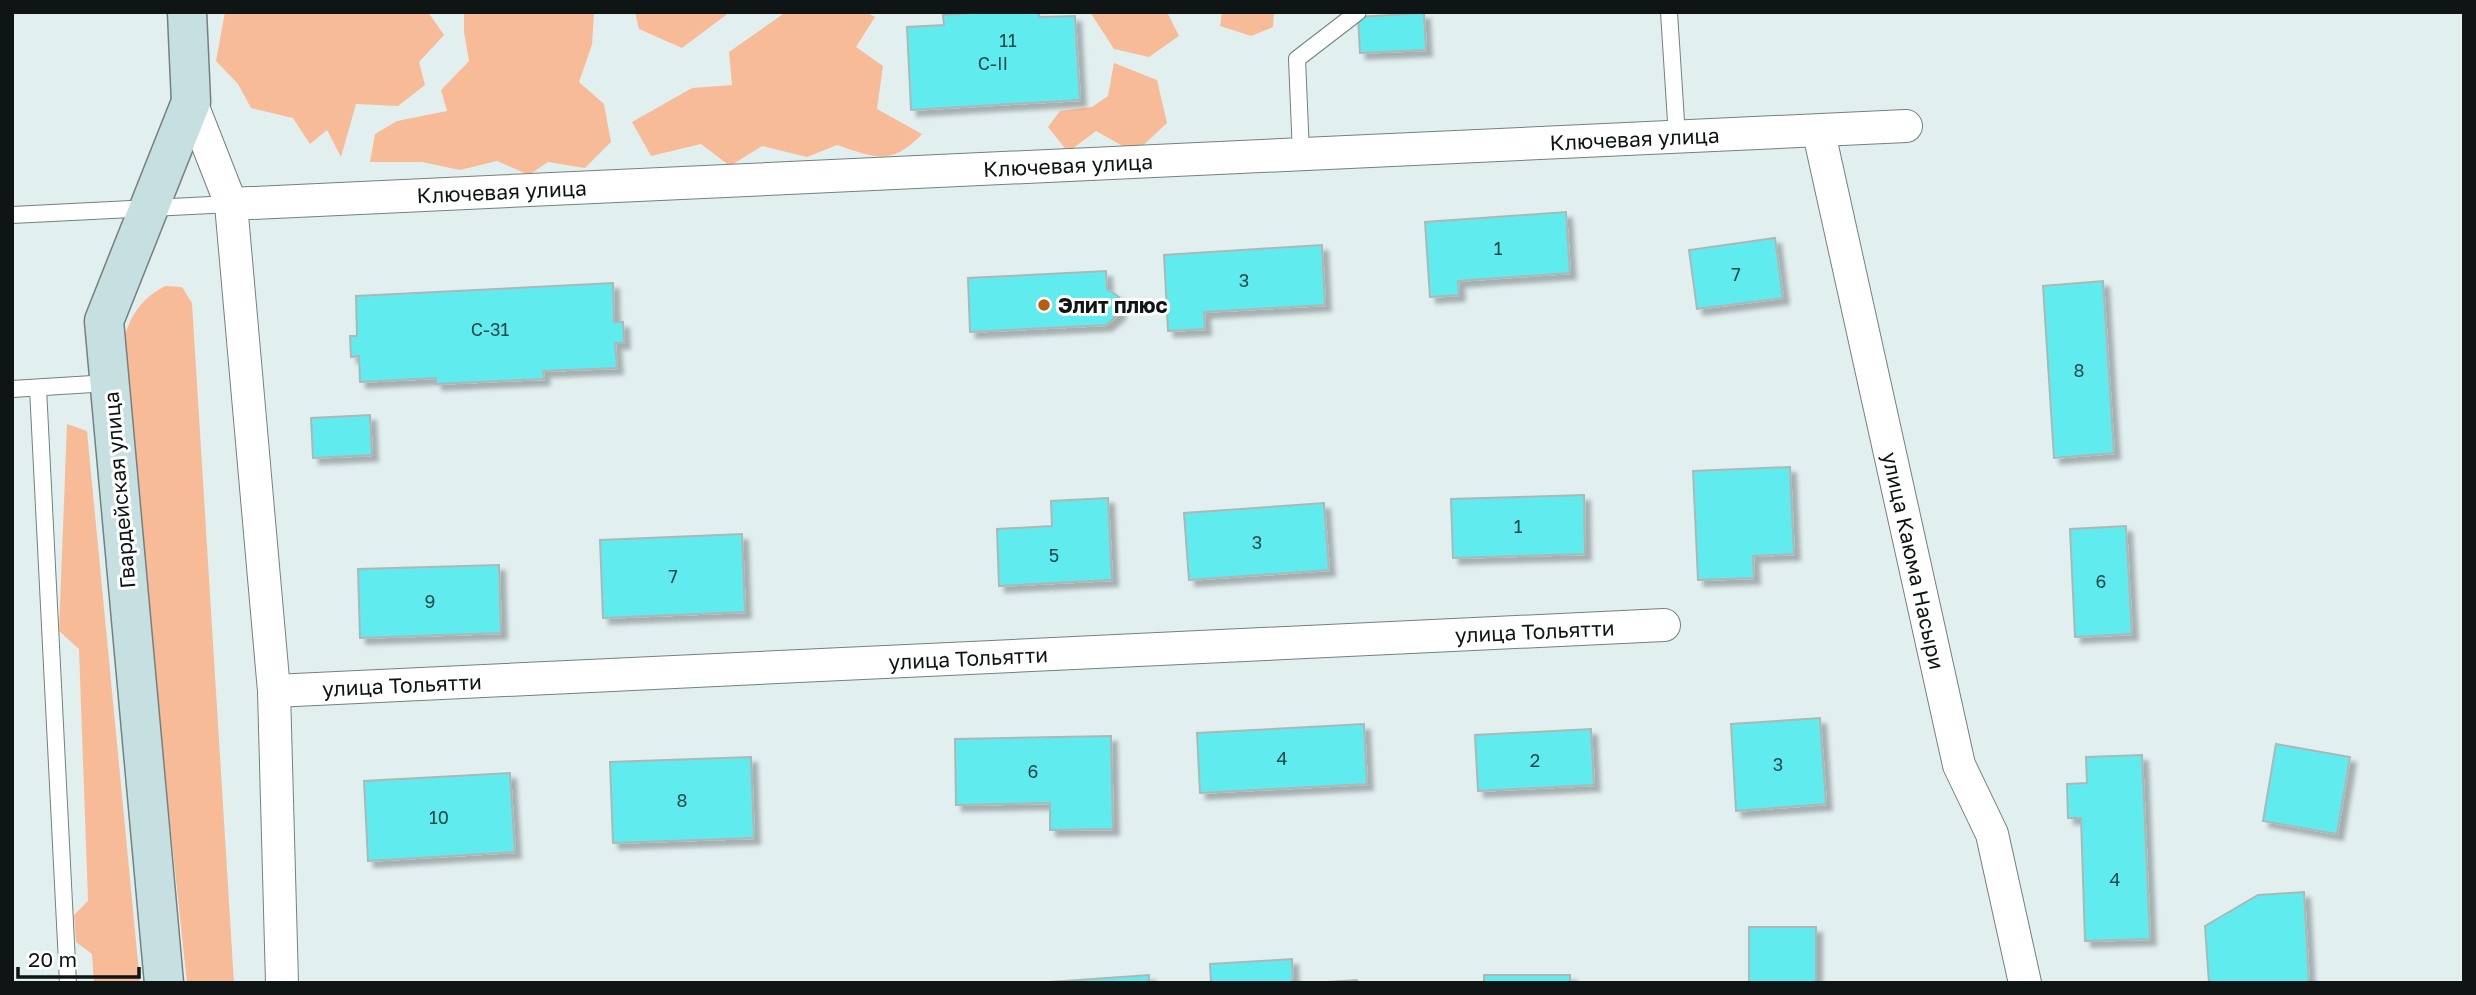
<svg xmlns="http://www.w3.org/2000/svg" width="2476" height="995" viewBox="0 0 2476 995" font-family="'Golos Text',sans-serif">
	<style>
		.green { fill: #f8bb97 }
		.building { fill: #61ecee; stroke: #acb8b8; stroke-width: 2; filter: url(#shadow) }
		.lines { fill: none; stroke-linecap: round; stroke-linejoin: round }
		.lane-casing { stroke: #748080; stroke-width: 18 }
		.street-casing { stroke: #748080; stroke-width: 34 }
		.secondary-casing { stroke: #748080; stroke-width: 41 }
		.lane { stroke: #fff; stroke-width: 16 }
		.street { stroke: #fff; stroke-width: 32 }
		.secondary { stroke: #c6e0e1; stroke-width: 38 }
		.poi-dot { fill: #ba5c0d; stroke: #fff; stroke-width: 2.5 }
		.labels { text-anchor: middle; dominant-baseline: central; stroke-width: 6; stroke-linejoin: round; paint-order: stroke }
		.number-label { font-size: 18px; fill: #244a4a }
		.street-label { font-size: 21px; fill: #0f1414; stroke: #fff }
		.poi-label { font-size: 21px; font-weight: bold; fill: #0f1414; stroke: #fff; text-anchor: start }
	</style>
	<defs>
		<filter id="shadow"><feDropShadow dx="6" dy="6" stdDeviation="2" flood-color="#0004"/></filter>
	</defs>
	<rect width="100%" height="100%" fill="#e2efef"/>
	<path class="green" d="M225,12H428L444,35L419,62L425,85L398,106L356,104L341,157L327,130L310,144L293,118L251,108L238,84L216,61Z
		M464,12H594L592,45L579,82L604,104L611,142L585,168L548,162L529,175L497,161L460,170L422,162H370L375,134L397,121L447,111L441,90L469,61L464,32Z
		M635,12H730L682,48L639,29Z
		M786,12H866L875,17L856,47L883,66L877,109L922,134C892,166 875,158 837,145L807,157L762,146L730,166L701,144L651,156L632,122L692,88L732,85L729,52Z
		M1090,12H1167L1179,36L1149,57L1114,49Z
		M1222,12H1274L1273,27L1251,36L1220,26Z
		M1114,63L1157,80L1167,123L1135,153L1096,131L1068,152L1048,127L1060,111L1092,107L1108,96Z
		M165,286L182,287L192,303L234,983H187L120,353C127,323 136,301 165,286Z
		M67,424L87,431L140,983H94L92,954L76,942L74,915L88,901L79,649L59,631Z"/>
	<path class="building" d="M989,12H1039V17L1075,16L1080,100L911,110L907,27L944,25L943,15Z
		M1424,13L1426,50L1360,53L1358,17Z
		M1566,212L1570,273L1458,281L1459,295L1430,297L1425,222Z
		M1775,238L1783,298L1697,309L1689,250Z
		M1322,245L1325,305L1204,312L1205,329L1168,331L1164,255Z
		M1106,271L1107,289L1119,297V314L1106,325L970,332L968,278Z
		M2103,281L2114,453L2054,458L2043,286Z
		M613,283L614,322H623L624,343H615L617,368L543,371L544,379L436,384V378L360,382L359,356L351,357L350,336H357L356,296Z
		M370,415L372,455L313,458L311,418Z
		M1790,467L1794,554L1753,556L1754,578L1698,580L1693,471Z
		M1584,495L1585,554L1453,558L1451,499Z
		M1108,498L1112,580L999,586L997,529L1052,526L1051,501Z
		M1324,503L1329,570L1189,580L1184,513Z
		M2126,526L2132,634L2075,637L2070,529Z
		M742,534L745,612L603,618L600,540Z
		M499,565L501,633L360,638L358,569Z
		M1820,718L1826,804L1736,811L1731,724Z
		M1364,724L1367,784L1200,793L1197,733Z
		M1591,729L1594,785L1478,791L1475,735Z
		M1111,736L1113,829L1050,830V803L956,805L955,739Z
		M2276,744L2350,757L2337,834L2263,821Z
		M2142,755L2150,939L2085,941L2081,818H2068L2067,784L2087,783L2086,757Z
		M751,757L754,838L613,843L610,762Z
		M510,773L515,852L368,861L364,781Z
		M2304,892L2309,983H2209L2205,926L2258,895Z
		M1749,927H1816V983H1749Z
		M1292,959L1293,983H1211L1210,964Z
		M1149,975V983H1035Z
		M1484,975H1570V983H1484Z
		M1357,980L1358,983H1311Z"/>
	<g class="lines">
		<g class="lane-casing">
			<path id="lane" d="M1669,12L1677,137
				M1301,154L1297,59L1358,12
				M12,215L231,204
				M38,388L68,983
				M12,389L109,383"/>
		</g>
		<g class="street-casing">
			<g id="street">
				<path d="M191,102L231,204L274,691L282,983"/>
				<path id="s1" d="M1819,133L1959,765L1992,834L2025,983"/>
				<path id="s2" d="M231,204L1906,126"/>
				<path id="s3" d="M274,691L1664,625"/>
			</g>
		</g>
		<g class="secondary-casing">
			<path id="secondary" d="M164,983L104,321L191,102L187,12"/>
		</g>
		<use href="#lane" class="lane"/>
		<use href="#street" class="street"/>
		<use href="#secondary" class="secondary"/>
	</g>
	<circle class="poi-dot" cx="1044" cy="305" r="7"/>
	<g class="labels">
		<g class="number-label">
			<text x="1008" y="40">11</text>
			<text x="993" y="63">С-II</text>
			<text x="1498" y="248">1</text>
			<text x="1736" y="274">7</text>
			<text x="1244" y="280">3</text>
			<text x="490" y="329">С-31</text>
			<text x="2079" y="370">8</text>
			<text x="1518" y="526">1</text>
			<text x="1257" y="542">3</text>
			<text x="1054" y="555">5</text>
			<text x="673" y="576">7</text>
			<text x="2101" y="581">6</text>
			<text x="430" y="601">9</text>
			<text x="1282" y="758">4</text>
			<text x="1535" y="760">2</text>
			<text x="1778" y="764">3</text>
			<text x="1033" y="771">6</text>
			<text x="682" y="800">8</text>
			<text x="439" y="817">10</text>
			<text x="2115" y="879">4</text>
		</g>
		<g class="street-label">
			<text stroke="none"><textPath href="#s2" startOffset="1405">Ключевая улица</textPath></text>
			<text stroke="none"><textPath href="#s2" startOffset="838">Ключевая улица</textPath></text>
			<text stroke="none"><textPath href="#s2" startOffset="271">Ключевая улица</textPath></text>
			<text transform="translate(119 490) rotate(-95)">Гвардейская улица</text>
			<text stroke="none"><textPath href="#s1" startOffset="438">улица Каюма Насыри</textPath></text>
			<text stroke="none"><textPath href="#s3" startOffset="1262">улица Тольятти</textPath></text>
			<text stroke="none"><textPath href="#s3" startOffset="695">улица Тольятти</textPath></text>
			<text stroke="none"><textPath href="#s3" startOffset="128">улица Тольятти</textPath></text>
		</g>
		<g class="poi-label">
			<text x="1058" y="305">Элит плюс</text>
		</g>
	</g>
	<rect width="2476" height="995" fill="none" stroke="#0f1414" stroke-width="28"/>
	<path d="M18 967v10h121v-10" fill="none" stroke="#0f1414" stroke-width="3.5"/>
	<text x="28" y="967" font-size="21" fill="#0f1414" stroke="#ffffff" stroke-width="5" paint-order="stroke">20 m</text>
</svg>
